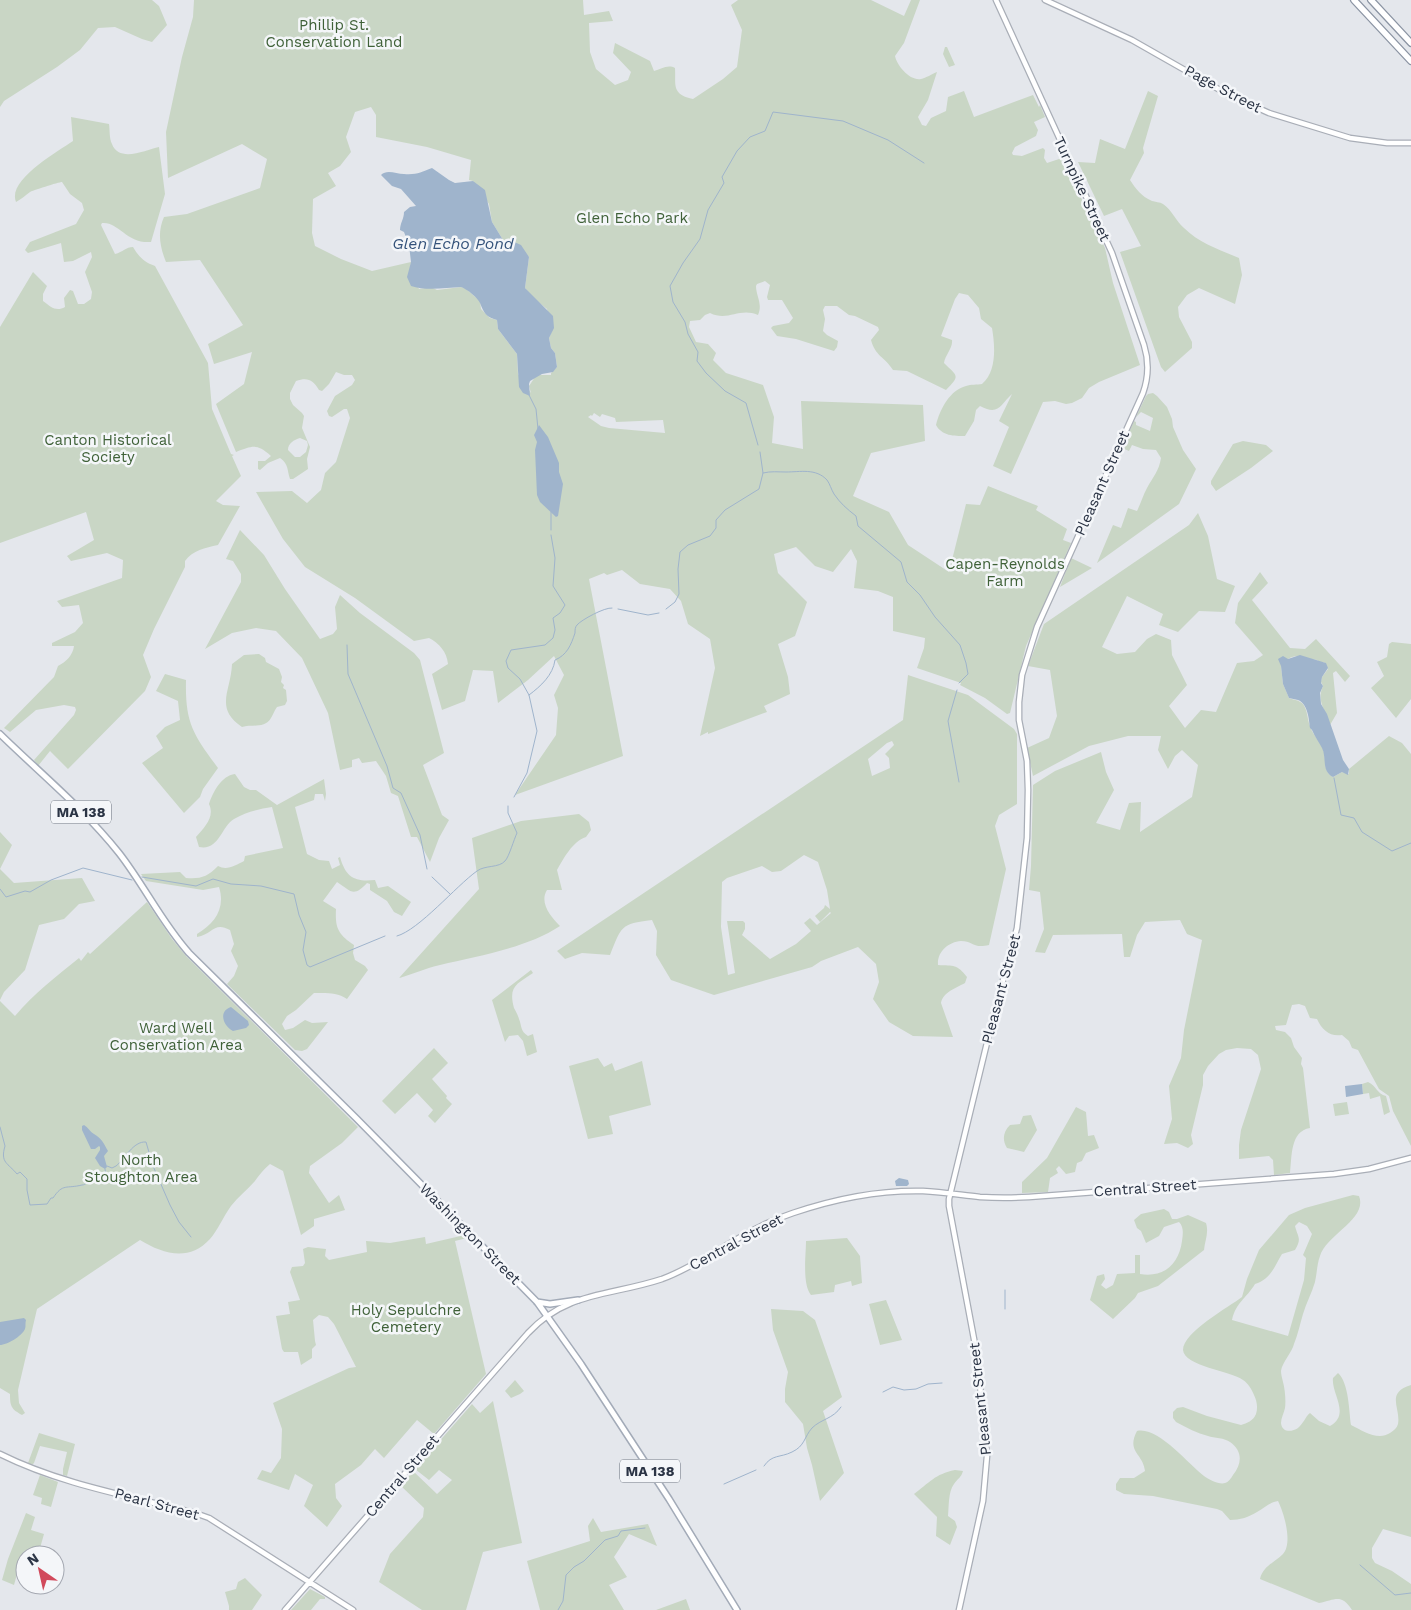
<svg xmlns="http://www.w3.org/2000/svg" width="1411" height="1610" viewBox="0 0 1411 1610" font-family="'Work Sans',sans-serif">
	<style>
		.green { fill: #c9d6c5; fill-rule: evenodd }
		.water { fill: #9fb4cc }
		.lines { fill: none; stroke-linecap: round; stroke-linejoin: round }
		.stream { stroke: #9fb4cc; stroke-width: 1 }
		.secondary-casing { stroke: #a9aeb7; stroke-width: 7 }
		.primary-casing { stroke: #a3abb8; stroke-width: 8 }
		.highway-casing { stroke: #8b94a3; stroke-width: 8 }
		.secondary { stroke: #fff; stroke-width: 4.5 }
		.primary { stroke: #fff; stroke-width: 5 }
		.highway { stroke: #fff; stroke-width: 5.5 }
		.labels { text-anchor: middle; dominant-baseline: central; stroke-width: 5; stroke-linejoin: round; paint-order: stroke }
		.shield { fill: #f4f6f9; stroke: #676e7b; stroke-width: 1 }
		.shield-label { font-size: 14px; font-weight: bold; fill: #2b3445 }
		.park-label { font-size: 15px; fill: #3f6138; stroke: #f4f6f9 }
		.street-label { font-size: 15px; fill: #2b3445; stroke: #f4f6f9 }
		.water-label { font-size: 16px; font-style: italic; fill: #34527a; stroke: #f4f6f9 }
	</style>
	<rect width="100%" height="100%" fill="#e4e7ec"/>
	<path class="green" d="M0,0H152L159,6L167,25L152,42L142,39L115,27L98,28L80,50L57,67L4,101L0,107Z
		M194,0H583L584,15L609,11L613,21L589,23L590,52L596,69L615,85L628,80L631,72L613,53L615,43L650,61L654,71C661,69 668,64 675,68C676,85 671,94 693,99L723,79L737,67L742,30L731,5L738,0H871L904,16L911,0H920L904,43L895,56C897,66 910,81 921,79C926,78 932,74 937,72L928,100L918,117L922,125L926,126L931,118L946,111L948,97L964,91L974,117L1033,95L1039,107L1040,105L1045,117L1034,122L1038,130L1036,136L1015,147L1012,153L1013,155L1022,156L1043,148L1045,150L1044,158L1047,163L1062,158L1105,248L1113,283L1140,365L1099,382L1089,388L1082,398L1072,403L1066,404L1055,401L1043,402L1011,474L993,466L1009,427L999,421L1012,394C1000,405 999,416 980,406L976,410L974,421L965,436C954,436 942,436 936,425C940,409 950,390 966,386C971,384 977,385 982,384C997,371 995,346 992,328L981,319L979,308L968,295L959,293L955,299L941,336L952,340C953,348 945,355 944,363C957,376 961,375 946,390L907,371L893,370C885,357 875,356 871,340L879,330L878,327L855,316L849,315L837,306H825L823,310L825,319L823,331L827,335L838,341L837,347L834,351L796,339L777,336L771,328L773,326L789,323L793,318L782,300H768L767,297L770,285L765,281L757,284L756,286C756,296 763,304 758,315C739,307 728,322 710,313L705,315L700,320L690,321L689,327L696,342L708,344L716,353L713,360L726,373L763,385L774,417L772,443L803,449L801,401L923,405L925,441L871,453L853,496L889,512L908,545L949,572L966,504L980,505L988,486L1038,506L1036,510L1067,529L1063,540L1071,543L1026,646L1010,713L1007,714L985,698L960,685L961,683L917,668L924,648L925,638L893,631V597L878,591L854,588L857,561L851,549L833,572L815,566L796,547L774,554L778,573L807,602L795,636L778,644L788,677L790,694L764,706L767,712L708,734V732L700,736L715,668L710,639L688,624L681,601L670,589L640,584L622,570L607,575L604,573L589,579L623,756L515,795L556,735L558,708L554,695L564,675L554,656L528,680L498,703L493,671L473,670L465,701L442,710L432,674L448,664C447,652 439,643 429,638L414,641L355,598L305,567L283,539L256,492L292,491L307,503L321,490L325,473L336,462L350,418L347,409H344L332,417L329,416L327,411L335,396L352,385L355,380L352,375H344L336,372L329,384L322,391L319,390C313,380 308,377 296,381L290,393V399L293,405L302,413L304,416L302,428L310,447L307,459L308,469L293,479H290C287,471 289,464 280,458L268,463L260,470L258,469V461H265L271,456C256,443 253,446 236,452L216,404L244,384L252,352L214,364L208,344L243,325L200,260L166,262C160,247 157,233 164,217L187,214L260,188L267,159L242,144L168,178L166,132L182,57L193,17ZM371,107L376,115V137L427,147L471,160L469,180L473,181L489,204L492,222L503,240L529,257L525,288L532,297L547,309L552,331L549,338L551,348L555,353L557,367L551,373V375H539L535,377L529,386L531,393L518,374L517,354L498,329L497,320L490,318L481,309L480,301L465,288L461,287L437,290L431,287L419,289L410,271L411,262L372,271L341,259L315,246L312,233L313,199L336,186L328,173L340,166L351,152L346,137L355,112ZM594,413L600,417L602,414L615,418L616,422L663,420L665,433L609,428L601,426L588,417L591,415L592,416ZM300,438L307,441L308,445L306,452L300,457H295L288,450C288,443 294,440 300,438Z
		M945,47H947L955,65L949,67L943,54Z
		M1148,91L1158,96L1143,148L1144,153L1130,180C1136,189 1141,196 1152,201C1155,202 1160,202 1163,204C1172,210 1176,221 1184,228C1199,243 1220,250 1239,258L1242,275L1235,304L1199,288L1187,295L1178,307L1179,317L1192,342V348L1165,372L1161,367L1120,252L1141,246L1122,209L1104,216L1078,162L1095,163L1100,139L1125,149Z
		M71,117L109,124C110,130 109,138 112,144C119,163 146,150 159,147L165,194L151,242C127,244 118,221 102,223L101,225L115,254C123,252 126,247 133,247C139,257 144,262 155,266L208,363L212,409L231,454L234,455L232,456L241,476L216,501L223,505L240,506L218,545C205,548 193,550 185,561V567L154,629L143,655L151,677L145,691L68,769L50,751L38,766L34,760L74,715L76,710L75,707L64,705L36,710L10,732L4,728L54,677L58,666C66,662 73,655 74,646H52V643L75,632L83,623L79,605L62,607L57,601L122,578L123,560L107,553L71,561L67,556L94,540L86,512L0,543V327L33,272L47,286L43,294V301C51,307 56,312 65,307L64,298L70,290L73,291L78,304H84L91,299L92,292L85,272L92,257L91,252L73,261L64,262L61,243L28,253L25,250L30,242L76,224L84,210L82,203L70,194L62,182C59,182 31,191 30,192C25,196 21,199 16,202C7,180 57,152 73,141Z
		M1153,393L1157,396L1167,407L1172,419L1173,427L1183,450L1196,469L1179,504L1097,563L1113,525L1121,528L1128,508L1137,511C1141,503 1143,495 1147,488C1153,477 1159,471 1161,458L1156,450L1143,449L1132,445L1129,451L1122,448L1134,421L1136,422V425L1150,431L1153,418L1141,412L1136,417L1146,396L1148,394Z
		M1243,441L1266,445L1273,451L1251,468L1216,491L1211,484V481L1233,444Z
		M1198,513L1208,536L1217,579L1235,586L1225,612L1199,611L1178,632L1159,625L1163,614L1127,596L1102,647L1117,654L1135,652L1147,639L1156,634L1171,640L1172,655L1187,685L1169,706L1185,728L1201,710L1216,712L1237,663L1254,661L1263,655L1235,623L1238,603L1260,572L1268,583L1252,600L1290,648L1305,649L1316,639L1350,676L1345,682L1336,671L1333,673L1337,713L1330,725C1326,710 1316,702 1323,686L1321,682L1322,677L1328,669L1324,662L1320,663L1317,660C1300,658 1294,650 1281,666L1283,684L1289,698C1294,700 1299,700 1303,704C1308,711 1307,719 1310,726C1312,734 1320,741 1323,749C1327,759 1322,771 1333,777L1342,772L1349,774V769L1389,736L1402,743L1411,754V1146L1393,1111L1389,1096L1379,1089L1358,1050L1352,1048L1349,1041L1342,1035C1330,1037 1322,1030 1317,1019L1310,1018L1305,1006L1299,1004L1292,1005L1286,1025L1275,1026L1276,1030L1285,1032L1291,1038L1294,1047L1302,1058L1301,1064L1303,1068L1310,1128C1290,1131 1292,1157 1290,1173L1274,1175L1273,1160L1269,1156L1239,1159V1145L1241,1130L1261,1069L1258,1055L1251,1049L1237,1048L1226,1050L1219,1054L1208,1066L1203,1075V1085L1191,1135L1193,1144L1188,1148L1177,1143L1164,1144L1172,1119L1169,1086L1181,1058L1184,1030L1202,940L1187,934L1180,920L1145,922L1137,935L1130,957H1124L1122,934L1053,935L1045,953L1035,952L1044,929L1040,892L1029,890L1031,866L1033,785L1055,771L1101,752L1106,772L1114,790L1096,823L1120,830L1129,803L1141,802L1140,832L1192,797L1198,765L1182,750L1175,756L1168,769L1158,750L1161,736H1128L1089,746L1033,776L1027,748L1049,738L1057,716L1050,670L1028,666L1044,624L1189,525Z
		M240,530L264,555L285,589L320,639L333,634L337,629L335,607L340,595L360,613L414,653L420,660L444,753L423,765L442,815L449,820L439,838L430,862L417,837H411L398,796L391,793L386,776L376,761L362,763L359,758L352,760V767L340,770L328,713L302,658L276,631L256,628L232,633L205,649L241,582V574L233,561L226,559Z
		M1071,558L1092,568L1060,587Z
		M1392,642L1411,644V699L1396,718L1371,688L1384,676L1377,662L1387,657L1389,644Z
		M259,654L265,658L266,662L279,669L282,677L281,682L284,685L283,688L286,690L287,701L285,705L277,707C274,711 273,715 271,718C265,729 251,724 242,727C214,708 231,691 232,664L244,655Z
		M165,674L186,680C185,723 193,734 218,768L203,789L200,797L184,813L142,763L163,748L156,736L165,727L180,720L178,701L156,691Z
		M908,675L968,695L1014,729L1017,734V804L999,815L995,826L1006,869L989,945C973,949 973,941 961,941C948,942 937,952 938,965C954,966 957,964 967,977L965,983C956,988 943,992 941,1003L953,1037L913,1036L889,1022L873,999L879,982L876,964L858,947L821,961L812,967L714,995L671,980L656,955L657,931L652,920C620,924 622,926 610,955L582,953L565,959L557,951L903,720ZM892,741L894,745L885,754L889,758L890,768L872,776L868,759L887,743ZM804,855L818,862L827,890L830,909L825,905L824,908L815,916L820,922L830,912L831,913L817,925L810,918L804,923L811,931L796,944L770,959L742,935L745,929V923L743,921H727L735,973L728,975L721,927L722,882L727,878L762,866L772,872L781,871Z
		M235,774L244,787L250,790H256L277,805L324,779L326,794L325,801L323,794H315L314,800L295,807L307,854L319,860L329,861L332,869L340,865L338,858L340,857C346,878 355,882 375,880L378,888L388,886L411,902L402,916L394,912L387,901L370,890V884L367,883C353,898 351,891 337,882L323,901L336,909C335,928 338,934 354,945L353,953L355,960L365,966L368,970L347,999C337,992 326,993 314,993L296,1010L287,1016L282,1024L285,1030L293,1028L305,1020L312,1023L328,1022L307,1049L302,1051L295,1050L227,984L234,976L238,966L231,951L234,944L230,930C214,921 213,934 197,937V934C214,924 226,909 219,887L203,890L146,881L141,874L180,872L186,878C201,879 207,877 218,866C227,871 236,865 244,861L245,856L283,848L272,807C259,809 246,812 234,819C221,827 219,851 199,847L196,837C205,827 215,817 209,804C213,792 221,776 235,774Z
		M579,814L589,822L591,830L586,837C572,842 564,858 557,870L562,890H547C539,903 551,917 560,926C527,948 478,956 440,965C426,968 413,974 399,978L479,889L472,838L521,821Z
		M0,832L12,845L0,869L14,883L82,878L95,901L79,904L64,919L39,925L25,970L4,992L0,1000Z
		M147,902L172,939L186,956L358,1127L342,1143L310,1166L309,1173L329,1203L339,1195L345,1210L314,1219V1226L301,1235L283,1171L270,1164C263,1170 260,1174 255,1181C247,1190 238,1197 231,1206C223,1217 218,1230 210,1239C189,1262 163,1254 140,1240L37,1309L18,1390L19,1403L25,1413L22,1415C11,1409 10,1406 10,1394L0,1388V1001L15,1016C33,994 57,976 79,958L81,961L88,952L90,954Z
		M531,970L533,973C517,984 508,986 514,1008C516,1012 518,1015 519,1019C522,1026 520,1031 528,1036L533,1034L537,1052L527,1056L523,1041L518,1035L509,1036L505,1042L492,1000Z
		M434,1048L448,1063L432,1079L447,1096L446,1098L452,1104L435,1123L428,1116L433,1110L417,1093L395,1114L382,1101Z
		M598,1058L604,1067L612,1063L615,1071L642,1061L651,1105L609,1116L613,1134L588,1139L569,1066Z
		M1368,1082C1376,1085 1377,1094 1386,1096L1390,1112L1384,1115L1380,1096L1370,1099L1369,1093L1363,1094L1362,1084Z
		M1347,1102L1349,1114L1335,1116L1333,1104Z
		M1076,1107L1086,1112L1088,1136L1094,1135L1099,1148L1086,1153L1082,1161L1077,1163L1075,1172L1066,1174L1059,1166L1056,1169L1058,1173L1050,1178L1048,1192L1022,1193V1182L1047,1158Z
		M1031,1115L1037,1130L1024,1152L1007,1148C1002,1140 1003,1132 1010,1125L1020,1124L1023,1116Z
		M1353,1195L1359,1196C1368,1219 1327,1234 1320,1256C1317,1264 1317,1273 1315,1282C1312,1293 1306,1303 1303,1314C1300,1324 1298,1334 1294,1344C1292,1352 1282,1363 1281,1371C1281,1374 1282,1378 1283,1382C1285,1389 1286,1401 1285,1408C1284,1413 1281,1418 1281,1423C1282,1433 1292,1432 1298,1428C1304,1423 1305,1417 1310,1413L1319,1421L1330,1426C1351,1414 1331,1394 1333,1378L1338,1373C1349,1383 1349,1411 1351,1425C1363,1431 1378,1441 1390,1433C1394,1430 1397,1428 1398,1424C1401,1408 1385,1393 1411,1385V1537L1383,1529L1372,1548V1558L1375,1563L1392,1571L1411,1584V1610H1352C1341,1593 1335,1600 1319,1603L1260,1579C1263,1566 1274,1563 1283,1554C1293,1543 1284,1513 1278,1501C1270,1502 1264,1508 1257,1512C1249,1517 1240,1520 1230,1520L1222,1511L1217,1509L1153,1496L1124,1494L1116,1490V1484L1120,1478H1134L1145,1471C1143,1453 1126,1452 1137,1431C1158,1426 1188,1464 1204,1476C1209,1480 1220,1485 1225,1483C1229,1482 1231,1478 1233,1475C1242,1464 1243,1451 1230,1442C1225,1438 1214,1438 1208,1436C1197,1433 1187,1428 1176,1422L1173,1418V1412L1177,1408L1183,1407L1207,1416L1241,1425C1247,1423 1253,1421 1256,1414C1258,1408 1257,1401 1254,1395C1252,1390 1248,1383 1243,1380C1231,1371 1184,1366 1183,1350C1183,1332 1229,1307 1242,1297L1247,1279L1259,1250L1289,1215L1305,1208ZM1299,1222L1307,1226L1312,1234L1303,1255L1306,1258L1304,1280L1288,1336L1232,1320C1236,1302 1246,1299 1255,1284C1271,1279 1274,1267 1282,1254L1295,1250C1302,1238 1298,1238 1295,1226Z
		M1164,1209L1169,1212L1172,1219H1177L1188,1215L1206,1223C1209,1233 1205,1240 1204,1250L1158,1286L1138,1293L1135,1298L1113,1319L1090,1300L1097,1276L1104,1274L1105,1279L1101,1285L1106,1289L1113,1285L1117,1274L1135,1273V1255H1140V1274C1164,1278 1179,1264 1182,1241C1183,1234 1184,1227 1179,1222L1164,1227L1159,1236L1146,1243L1141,1231L1137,1228L1134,1220L1141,1214Z
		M465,1235L467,1238L455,1241L486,1374L434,1434L417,1420L384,1458L375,1449L361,1465L335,1484L336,1498L342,1506L327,1527L304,1506L313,1485L295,1474L289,1490L257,1479L262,1470L271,1473L281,1458L282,1429L273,1403L349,1368L356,1367L334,1324L328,1317L319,1315L313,1320L315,1341L316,1345L312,1349V1358L301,1365L298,1352H284L282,1349L276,1316L290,1314L288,1302L300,1300L290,1272L292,1267L303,1266L305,1263L303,1249L308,1247L326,1249L325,1256L329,1260L367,1252L366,1241L390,1243L425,1237L426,1244Z
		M847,1238L860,1256L862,1283L852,1286L851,1281L835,1285L834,1292L811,1295C802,1284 806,1255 806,1241Z
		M886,1300L902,1340L880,1345L869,1304Z
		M771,1309L803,1311L815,1320L842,1397L823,1411L844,1473L820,1501L812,1465L807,1448L803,1424L785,1402V1389L788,1372L773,1330Z
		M515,1380L524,1391L520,1394L511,1398L505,1391Z
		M493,1401L522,1543L483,1552L466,1610H422L379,1582L390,1554L423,1517L424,1508L401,1486L413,1471L437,1494L452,1480L439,1470L429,1480L415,1469L472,1404L480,1413Z
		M39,1433L75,1444L67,1476L63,1475V1469L67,1452L40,1446L34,1463L32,1465L28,1463Z
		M955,1470L963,1471C961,1478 958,1478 954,1484C948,1492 949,1507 948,1516L955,1521L957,1527L950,1545L936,1536L937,1517L914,1494C929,1483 935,1474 955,1470Z
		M40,1475L58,1482L51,1507L41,1504L42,1498L33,1495Z
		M26,1513L35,1517L31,1530L44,1534L38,1555L22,1556L14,1585L2,1580L8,1559Z
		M593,1518L601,1532L648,1524L657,1546L629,1534L614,1557L627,1577L609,1585L624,1610H540L527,1561L590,1541L588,1526Z
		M245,1578L262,1595L252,1610H229V1606L225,1592L236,1589L238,1582Z
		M310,1589L325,1597V1599H320L311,1610H291Z
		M686,1599L690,1610H656Z"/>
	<path class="water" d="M432,168L449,180L455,183L473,181L485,190L492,222L503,240L512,241L521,245L529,257L525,288L553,316L554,328L549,338L551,348L555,353L557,367L553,372L542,374L530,381L529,384L530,396L523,393L519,387L517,354L498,329L497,320C486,317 484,313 480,303C478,298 467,289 461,287C446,288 425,291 411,286L407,277L411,262L409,245L404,232L400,230C400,223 404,219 404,212L410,207L416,206L401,189L392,186L381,175C387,169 396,174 404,174C417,175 421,172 432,168Z
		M539,425L548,437L559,463V472L563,484L558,516L556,517L540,502L537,495L535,450L537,442L534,435Z
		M1300,655L1326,663L1328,668L1322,677L1321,683L1323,686L1320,693L1321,704L1327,714L1343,760L1349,769L1348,775L1342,772L1333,777C1321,771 1327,758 1322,748C1319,742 1315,737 1312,730L1310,728C1309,719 1308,704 1298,700C1295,699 1292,699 1289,698L1283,684L1281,666L1278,659L1283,656L1288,659Z
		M231,1007L248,1021L249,1025L246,1028L233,1031C223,1026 218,1011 231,1007Z
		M1362,1084L1363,1094L1346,1097L1345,1086Z
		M84,1125C88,1127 90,1132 94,1134C102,1139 103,1142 108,1151L104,1156L107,1167L105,1169L100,1166L95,1158L100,1150V1147L99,1146L95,1149H91L82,1130V1126Z
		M899,1178L908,1180L909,1184L907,1186H896L895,1181Z
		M24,1318L26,1320C25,1323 26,1326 25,1329C22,1336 7,1345 0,1345V1322Z"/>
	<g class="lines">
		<path class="stream" d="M529,395L536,409L538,429
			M758,445L746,403L725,391L706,373L697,361L698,352L688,334L685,322L673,302L670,286L683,263L700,239L708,210L724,183L722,177L737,151L750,137L765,131L773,112L843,121L888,140L924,163
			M763,473C771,471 778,472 786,472C800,472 816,468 827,480C830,484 831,489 834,494C840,503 847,509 856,516L858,526L901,562L907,582L920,595L935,617L960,645L966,663L968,674L959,683
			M551,530V512
			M618,609L648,615L659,613
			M666,609L675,602L679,594L678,569L680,552L688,545L710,536L716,528V520L725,510L759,489L763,473L760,452
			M347,645L348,674L387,766L393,788L401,793L420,835L427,869
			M957,690L948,721L959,782
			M529,695C541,686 553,675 555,660C567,655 571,645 575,633C575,630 575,627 577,625C581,620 605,607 612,608
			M1334,778L1341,815L1354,818L1362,832L1392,851L1411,843
			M514,797L527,773L537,731L529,695L520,679L508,668L506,661L511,650L545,645L553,638L555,630L553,618L560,613L565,605L553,586L555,558L551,535
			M142,877L196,886L213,879L231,884L261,886L294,894L299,915L306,932L303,950L307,965L310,967L385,936
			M432,877L450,894
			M0,889L6,897L25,891L30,892L51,880L83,868L132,880
			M397,936C419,930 456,886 477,871C485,865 499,868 505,861C509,857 514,839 517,833L508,813V806
			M0,1127L5,1146C0,1163 8,1163 17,1174L20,1172L27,1179V1190L30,1205L47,1204L51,1198H53C63,1183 66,1189 82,1185C86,1185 88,1181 92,1178L104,1179L106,1175L105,1169
			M107,1166L112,1168L116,1166C125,1159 133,1141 146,1142L153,1166L170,1205L179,1222L191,1237
			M1005,1309V1290
			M883,1392L893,1387L904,1390L916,1389L928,1384L942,1383
			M764,1466C772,1454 780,1458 792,1452C805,1446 804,1437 812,1428C821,1419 833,1419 841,1407
			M724,1484L756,1470
			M1360,1565L1395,1595L1411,1593
			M558,1610L563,1601L566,1575L574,1567L584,1561L605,1540L618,1536L621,1531L645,1528"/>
		<g class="secondary-casing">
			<path id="secondary" d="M1045,0L1132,40L1227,94L1269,113L1350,138L1387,143H1411
				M0,1454C60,1484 129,1496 195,1513L209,1518L353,1610
				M285,1610L528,1333C567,1291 611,1296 662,1279C687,1270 709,1255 732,1242C751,1230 772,1220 793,1213C834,1199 880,1190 923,1191C942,1192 961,1195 980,1197C996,1198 1012,1198 1029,1197L1334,1174L1369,1169L1411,1158
				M959,1610L983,1501L987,1456L977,1355L949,1206V1199L994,1014L1017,928L1027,838L1028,790L1027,761L1019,720V702L1022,675L1037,627L1143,393C1149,376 1149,361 1144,345L1112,253L996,0"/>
		</g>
		<g class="primary-casing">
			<path id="primary" d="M0,734C40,773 84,809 119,853C144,885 162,923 189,953L356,1118L537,1302L581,1364L669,1499L737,1610
				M537,1302L550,1304L578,1300"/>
		</g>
		<g class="highway-casing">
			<path id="highway" d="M1354,0L1411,61
				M1371,0L1411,43"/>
		</g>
		<use href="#secondary" class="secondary"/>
		<use href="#primary" class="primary"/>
		<use href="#highway" class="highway"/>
	</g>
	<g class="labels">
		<g class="shield">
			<rect x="51" y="800.5" width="60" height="23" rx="4"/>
			<rect x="620" y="1459.5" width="60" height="23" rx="4"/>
		</g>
		<g class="shield-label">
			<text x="81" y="812">MA 138</text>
			<text x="650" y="1471">MA 138</text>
		</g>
		<g class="park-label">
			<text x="334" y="25">Phillip St.<tspan x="334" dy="17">Conservation Land</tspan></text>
			<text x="632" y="218">Glen Echo Park</text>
			<text x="108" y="440">Canton Historical<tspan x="108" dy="17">Society</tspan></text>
			<text x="1005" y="564">Capen-Reynolds<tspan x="1005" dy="17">Farm</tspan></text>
			<text x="176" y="1028">Ward Well<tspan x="176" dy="17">Conservation Area</tspan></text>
			<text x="141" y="1160">North<tspan x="141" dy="17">Stoughton Area</tspan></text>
			<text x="406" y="1310">Holy Sepulchre<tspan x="406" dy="17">Cemetery</tspan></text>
		</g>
		<g class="street-label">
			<text transform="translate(1223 89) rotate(28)">Page Street</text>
			<text transform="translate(1082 189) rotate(65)">Turnpike Street</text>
			<text transform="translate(1102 483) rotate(-66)">Pleasant Street</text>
			<text transform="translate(1001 989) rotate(-75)">Pleasant Street</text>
			<text transform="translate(1145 1188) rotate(-4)">Central Street</text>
			<text transform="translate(470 1234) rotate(45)">Washington Street</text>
			<text transform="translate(736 1242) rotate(-28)">Central Street</text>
			<text transform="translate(980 1399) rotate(-96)">Pleasant Street</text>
			<text transform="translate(402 1476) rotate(-49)">Central Street</text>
			<text transform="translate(157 1504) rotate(15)">Pearl Street</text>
		</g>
		<g class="water-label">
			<text x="453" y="243">Glen Echo Pond</text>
		</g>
	</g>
	<g transform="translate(40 1570) rotate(326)"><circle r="24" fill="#f4f6f9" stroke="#a4a8b1"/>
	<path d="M0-4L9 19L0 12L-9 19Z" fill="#d1495b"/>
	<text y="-8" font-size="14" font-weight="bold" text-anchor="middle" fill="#2b3445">N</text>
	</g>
</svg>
